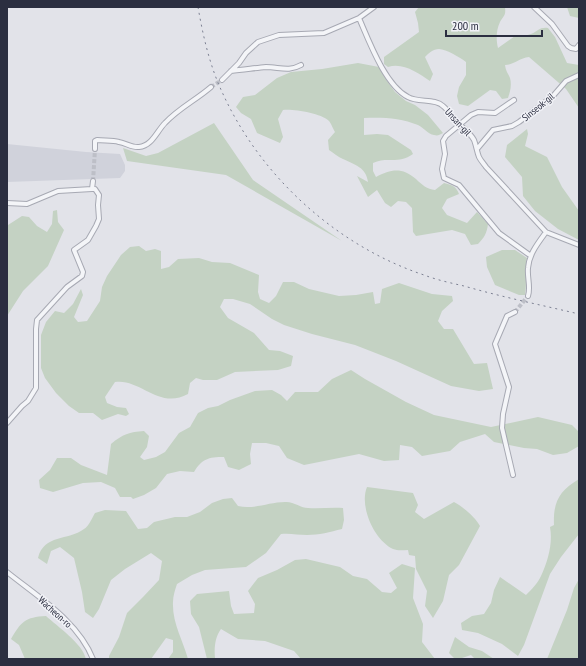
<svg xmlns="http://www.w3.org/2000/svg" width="586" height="666" viewBox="0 0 586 666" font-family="'PT Sans Narrow',sans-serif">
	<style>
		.built { fill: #d0d2db }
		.green { fill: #c4d2c3 }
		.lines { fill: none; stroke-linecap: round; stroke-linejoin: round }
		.minor-tunnel { stroke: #bdbfc7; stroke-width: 4; stroke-dasharray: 4 2; stroke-linecap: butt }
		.minor-casing { stroke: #a7a9b3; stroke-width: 6 }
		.minor { stroke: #f4f5f8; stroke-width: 4 }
		.rail { stroke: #7c8092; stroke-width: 1; stroke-dasharray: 2 4; stroke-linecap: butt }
		.labels { text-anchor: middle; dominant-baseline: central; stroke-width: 3; stroke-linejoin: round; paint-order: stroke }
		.street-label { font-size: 10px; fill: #2b2e40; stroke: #f1f2f7 }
	</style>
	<rect width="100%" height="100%" fill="#e2e3e9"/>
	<path class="built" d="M7,144L86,152L120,154L125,165V171L120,178L7,182Z"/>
	<path class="green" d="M419,7H505C506,16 504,15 500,22C496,30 496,40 498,48L515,36C520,36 525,36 531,34C539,31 539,27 548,28L555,37L567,63L579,65V108L566,89L529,57C519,58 514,65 505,65C506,72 508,73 510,78C512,85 510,92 508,98L502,99L496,91L490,90L468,106L459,104L457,96L459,87L466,75V62C461,58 446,49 439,49C433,49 429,53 425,57L433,74L430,81C418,73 403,62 388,67L384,64V57L419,32L418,23L415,12Z
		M567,7H579V18L570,16Z
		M358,63L379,67L387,81L395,92L406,101L415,105L428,115L443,133C439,135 438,136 434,135C428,134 424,128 418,125C401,118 382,117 364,118V135L377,134L388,135L411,150L413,154C398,165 387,156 373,163V171L376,177C391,169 402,167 416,179C422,185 427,189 435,190L444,183C452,185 456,186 459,194L447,199L442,208L447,215L467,223L477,212L488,224C487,233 484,238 478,244L471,245L465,234L452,230L416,236L413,232L412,208L406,202L398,201L391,207L385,203L377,190L368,197L357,176L368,182C366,167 355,165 343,159C338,157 334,153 329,150L328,140L335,132C333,129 331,123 329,121C320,113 295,109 283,110L278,119L283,137L280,143L257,133L251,119L241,113L236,107L243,97L255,95L277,78L291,72L322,69Z
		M214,123L253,180L342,241L226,175L127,161L123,148L146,156L158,153Z
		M527,129L528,134L525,146L547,157L562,187L579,211V240L558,229L535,211L523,196L522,177L505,157L507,145Z
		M57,210L58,222L64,230L48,266L23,291L7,316V230L8,225L22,216L29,217L37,226L47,232L52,224L53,211Z
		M139,246L146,251L155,249L161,251V269L169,267L178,259L199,258L212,262L230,263L259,275L258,292L260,299L269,303L276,296L283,282H294L309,289L339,296L356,295L373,292L375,304L380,303L382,289L399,283L432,294L452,296L453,301L442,311L438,321L444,329H453L474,364L487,363L493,389L479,391L451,386L396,361L355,345L312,334L284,325L272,319L250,304L233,299H224L220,307L228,318L254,333L269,350L280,351L293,356L291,366L278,370L235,372L217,380H203L196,378L190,383L188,394C159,410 140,378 115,382L105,397L107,403L117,407L126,408L129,414L126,416L118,414L102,420L93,413H79L69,406L56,393L45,378L41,368V335L46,322L55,311L64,313L73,304L81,289L83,295L74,317L78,322L87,321L100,301L102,287L107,276L121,255L130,247Z
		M502,250H515L527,258C525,270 527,282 525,295H519L495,285L487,267L486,257Z
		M351,370L365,379L406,402L434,415L491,427L538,417L572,425L579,432V446L567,453L553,455L537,449L524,448L494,442L485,434L460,442L450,451L422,456L412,447L400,445L399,460L384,461L359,454L304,465L287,458L279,446L266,443H252L250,454L251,464L239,470L228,467L224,457C208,457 202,459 194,472L180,471L167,474L156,488L144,495L133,499L131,497H120L115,488L101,482L83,483L53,492L40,488L39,480L50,470L57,458H71L81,465L107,475L111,444C123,434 129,432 144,431L149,436L147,447L140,457L144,460L156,457L165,452L179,433L190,427L198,413L208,408L218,406L230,400L255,391L272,390L281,395L287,401L295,392H318L332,379Z
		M579,479V534L561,557L550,574L524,645L518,656L502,644L478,633L462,630L461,623L472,616L484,614L491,603L494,590L500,577L526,595C531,590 538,583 541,576C548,561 553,543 550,527L554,525C553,502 559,491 579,479Z
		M367,487L413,493L418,505L415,512L424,519L454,502C462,506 476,518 480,526L459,565L449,575L443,601L433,618L425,606L427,591L416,569L415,556L409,555L408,550C403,550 398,551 393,549C374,540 359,506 367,487Z
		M232,498L238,506C253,510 269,502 285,502C293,501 301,508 308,508C320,509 331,507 343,508L344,520L342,529C330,532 319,535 307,535C298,535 290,533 281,534L266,553L246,567L205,570L192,575L177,584C175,590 173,596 173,602C172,623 183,640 188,659H168L173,652V640L166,638L151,659H109V656L119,637L127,613L143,597L159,580L162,561L151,553L125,569L111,580L99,609L93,618L85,612L82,592L74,558L60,547L51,551L47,564L38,558C44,534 68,541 84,529C89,526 92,518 95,513L105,510L126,511L138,529L147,528L154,522L175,517H187L200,512L212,503L223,499Z
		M306,559L340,567L353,576L367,579L382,592L391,593L397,588L389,573L402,564L415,568L413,598L423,624L422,642L435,659H301L294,651L265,641L238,639L221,629C215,637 214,648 215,658L217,659H207L199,627L191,614L190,601L197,594L229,591L231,606L234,614L254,613L255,604L248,591L258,578L277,570L295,560Z
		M579,579V659H547L567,610L574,588Z
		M46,616C57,626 83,644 86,659H25L19,645L11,639C21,622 25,617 46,616Z
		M455,637L469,647L482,651L494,659H475L471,655L462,658L455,659L449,653Z"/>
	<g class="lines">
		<path class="minor-tunnel" d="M211,87L222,80
			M93,181L95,149
			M515,312L528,296"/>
		<g class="minor-casing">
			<path id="minor" d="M534,7L552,24L568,46L571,48L576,49L579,45
				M359,18C369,41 385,85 408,97C418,103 435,98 443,106C449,111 453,118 459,124C464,129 470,133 474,140C476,145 477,152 479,157C481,161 484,164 486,167L546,232L579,245
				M231,71C243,70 255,68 266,67C279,67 289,72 301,65
				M222,80L239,63L246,53L258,42L279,35L324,33L359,18L374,7
				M514,100L495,113L478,112L471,115L446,136L443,141L445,154L442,169L444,178L459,185L499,233L531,256
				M95,149V141L97,140C104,141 112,140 119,142C126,143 132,148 139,147C152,146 157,131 165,123C179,108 196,100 211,87
				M477,149L493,130L512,126L519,122L553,96L566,81L579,75
				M7,203L27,204L58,191L92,189
				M528,296C531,287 527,278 528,268C529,254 538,243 546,232
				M7,423L22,406L28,401L36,388V329L37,320L67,287L82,276L83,272L74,250L88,240L96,226L99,219L98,205L99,195L95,189H92L93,181
				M513,475L502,428L503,414L509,387L495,344L507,316L515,312
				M7,572C38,597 78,621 93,659"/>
		</g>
		<use href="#minor" class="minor"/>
		<path class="rail" d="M198,7C203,36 210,67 223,94C261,177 337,246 424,275C437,280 451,283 464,286C502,297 541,305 579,314"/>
	</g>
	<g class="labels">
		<g class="street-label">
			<text transform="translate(538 107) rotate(-39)">Sinseok-gil</text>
			<text transform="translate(458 122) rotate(47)">Unsan-gil</text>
			<text transform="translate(55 612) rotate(42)">Wacheon-ro</text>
		</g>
	</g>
	<rect width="586" height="666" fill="none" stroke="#2b2e40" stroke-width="16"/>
	<path d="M446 30v6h96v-6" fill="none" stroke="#2b2e40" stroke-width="2"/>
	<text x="452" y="30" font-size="12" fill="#2b2e40" stroke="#f1f2f7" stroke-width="3" paint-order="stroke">200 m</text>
</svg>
